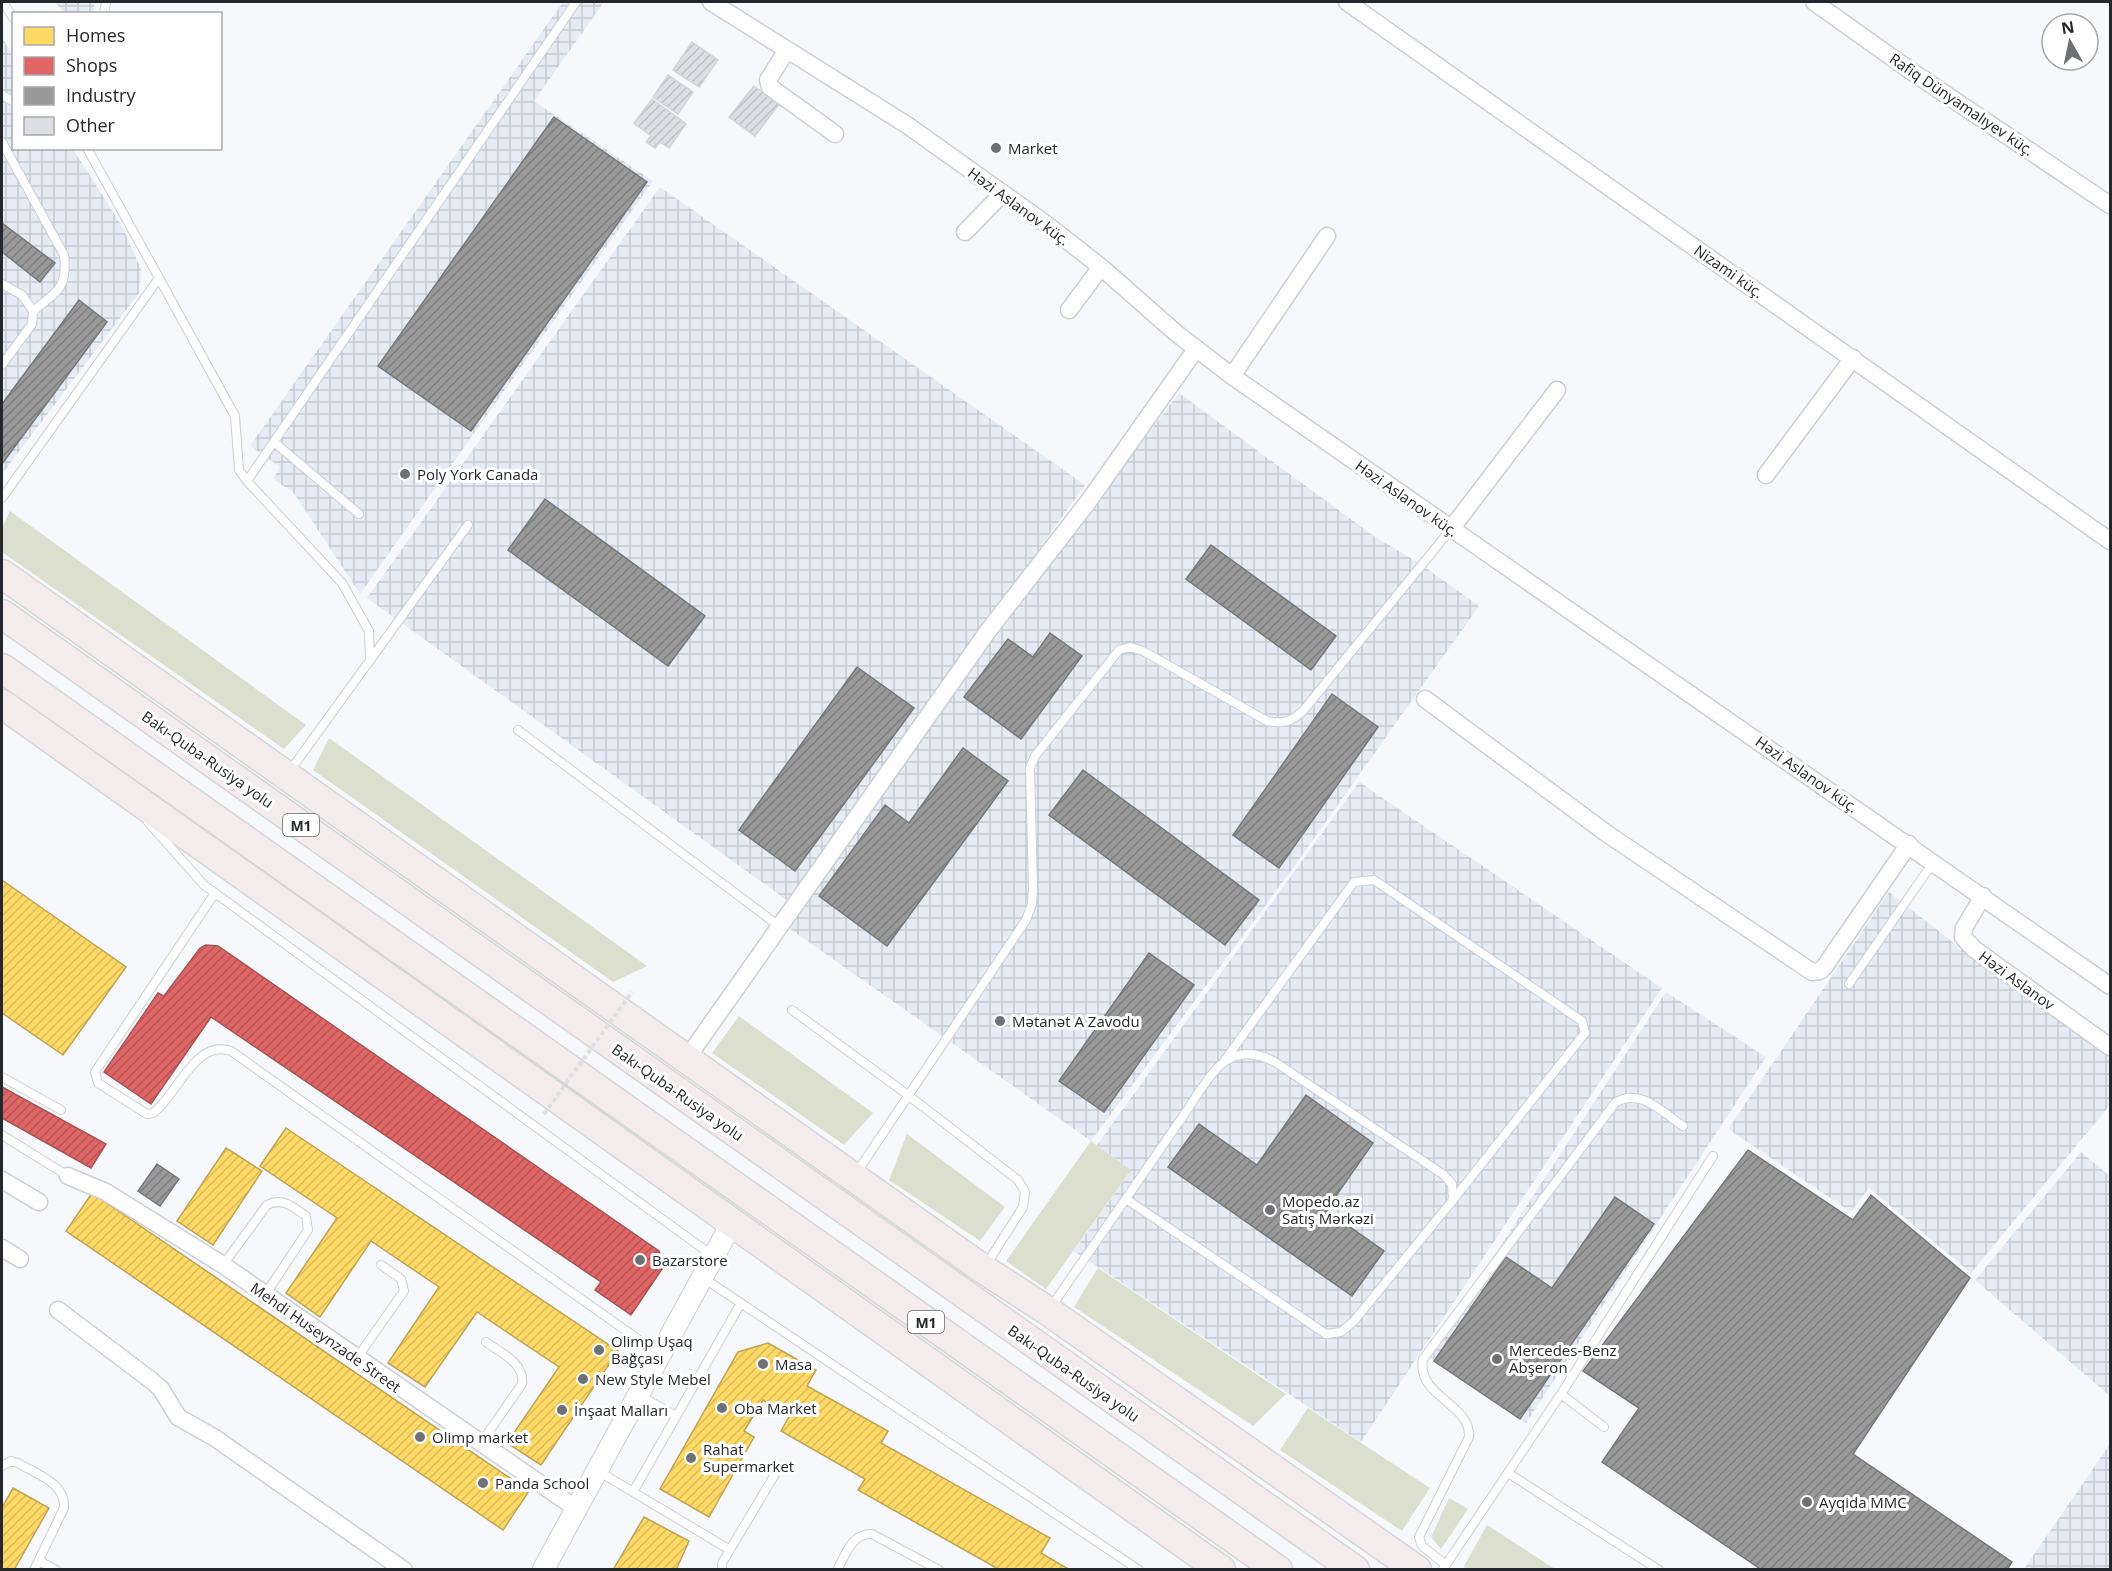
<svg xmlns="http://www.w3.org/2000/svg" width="2112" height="1571" viewBox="0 0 2112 1571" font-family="'Open Sans',sans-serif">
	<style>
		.industrial { fill: url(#industrial-grid) }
		.green { fill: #dcdfcd }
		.homes { fill: url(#homes-hatch); stroke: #bda454; stroke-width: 1.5 }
		.shops { fill: url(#shops-hatch); stroke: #a85354; stroke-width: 1.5 }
		.industry { fill: url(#industry-hatch); stroke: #767778; stroke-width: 1.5 }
		.building { fill: url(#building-hatch); stroke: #d1d3d6; stroke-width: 1.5 }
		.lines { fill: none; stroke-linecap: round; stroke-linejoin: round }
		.service-casing { stroke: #cdcfd2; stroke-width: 10 }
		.minor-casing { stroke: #cdcfd2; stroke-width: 19 }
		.tertiary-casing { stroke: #cdcfd2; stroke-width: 23 }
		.trunk-casing { stroke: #d4d6d7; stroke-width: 31 }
		.service { stroke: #fefefe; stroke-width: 8 }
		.minor { stroke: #fefefe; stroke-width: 16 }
		.tertiary { stroke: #fefefe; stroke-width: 21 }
		.trunk { stroke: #f4ebec; stroke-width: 28 }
		.path-bridge { stroke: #dedfe1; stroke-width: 4; stroke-dasharray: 4.5 3; stroke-linecap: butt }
		.poi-dot { fill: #6e7074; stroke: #fff; stroke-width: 2 }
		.labels { text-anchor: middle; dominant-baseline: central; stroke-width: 6; stroke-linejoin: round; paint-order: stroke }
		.shield { fill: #fff; stroke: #66686b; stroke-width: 1.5 }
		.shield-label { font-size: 14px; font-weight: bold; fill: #24272b }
		.street-label { font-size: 15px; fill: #24272b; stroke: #fff }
		.poi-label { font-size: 15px; fill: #24272b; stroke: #fff; text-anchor: start }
	</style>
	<defs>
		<pattern id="industrial-grid" width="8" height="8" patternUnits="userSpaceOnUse" patternTransform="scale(1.5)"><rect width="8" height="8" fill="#e6ecf5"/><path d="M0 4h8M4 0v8" fill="none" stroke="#c5cad2"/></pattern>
		<pattern id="homes-hatch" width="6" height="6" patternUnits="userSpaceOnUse" patternTransform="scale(1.5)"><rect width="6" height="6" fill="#ffd966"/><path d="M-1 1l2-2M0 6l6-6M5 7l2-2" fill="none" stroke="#daba59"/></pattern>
		<pattern id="shops-hatch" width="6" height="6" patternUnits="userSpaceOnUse" patternTransform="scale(1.5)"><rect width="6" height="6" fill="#e06666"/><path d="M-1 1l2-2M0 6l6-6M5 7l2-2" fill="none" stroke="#b55454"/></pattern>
		<pattern id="industry-hatch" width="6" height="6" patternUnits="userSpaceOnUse" patternTransform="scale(1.5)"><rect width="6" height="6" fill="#999"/><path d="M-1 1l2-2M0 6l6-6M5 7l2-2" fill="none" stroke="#7d7d7d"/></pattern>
		<pattern id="building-hatch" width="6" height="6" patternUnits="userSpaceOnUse" patternTransform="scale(1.5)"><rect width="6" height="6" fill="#dddee3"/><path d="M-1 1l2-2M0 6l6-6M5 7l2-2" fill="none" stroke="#bebec3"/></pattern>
	</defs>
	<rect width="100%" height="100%" fill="#f6f8fb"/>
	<path class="industrial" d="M55,2H95L93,14L64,13Z
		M563,2H604L534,101L653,181L360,594L293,492L273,479L280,467L250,446Z
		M2,37L13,56L14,148L73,149L122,226L141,269L139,293L2,474Z
		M660,187L1085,485L788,901L367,598Z
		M1179,393L1374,536L1422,565L1479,606L1293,868L1091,1141L786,926L1035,582Z
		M1359,782L1662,988L1361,1442L1074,1251L1131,1170L1097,1145Z
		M1889,892L1978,962L2110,1057V1105L1971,1273L1869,1188L1851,1212L1728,1129Z
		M1666,992L1766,1057L1526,1423L1428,1357Z
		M2081,1152L2110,1176V1396L1975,1280Z
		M2110,1444V1569H2024Z"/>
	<path class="green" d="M10,511L306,725L284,749L2,552V528Z
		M329,738L647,966L613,982L313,770Z
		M739,1016L873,1113L844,1145L712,1053Z
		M907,1134L1005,1207L980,1241L889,1180Z
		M1091,1141L1131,1170L1046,1289L1006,1261Z
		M1098,1268L1286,1394L1253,1426L1074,1307Z
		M1308,1408L1430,1488L1402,1531L1280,1450Z
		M1449,1498L1468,1509L1441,1549L1431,1537Z
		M1487,1525L1555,1569H1465L1464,1566Z"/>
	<path class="homes" d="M2,880L126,967L63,1055L2,1013Z
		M286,1128L618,1351L541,1465L507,1443L559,1367L477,1312L425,1387L388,1363L439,1287L371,1241L320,1317L286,1293L337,1218L260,1166Z
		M226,1148L262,1171L213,1245L177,1221Z
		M92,1193L529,1491L503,1530L66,1231Z
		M768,1343L816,1370L807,1386L888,1431L881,1443L1050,1538L1041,1553L1070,1570H1000L858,1490L865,1479L781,1431L790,1415L763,1400L744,1431L754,1437L709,1517L660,1489L738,1352Z
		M13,1488L49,1508L14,1570H2V1508Z
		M644,1517L689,1541L676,1570H613Z"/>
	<path class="shops" d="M206,945L218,946L659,1251L663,1263L662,1269L631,1315L595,1290L601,1282L211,1017L151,1104L104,1072L158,993L164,996L200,948Z
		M2,1087L106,1144L91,1168L2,1118Z"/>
	<path class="industry" d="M554,117L647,182L471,431L378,366Z
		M2,223L55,263L40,282L2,252Z
		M79,300L107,322L2,464V404Z
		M545,499L705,616L668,666L508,550Z
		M1211,545L1336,636L1311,670L1186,579Z
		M1050,633L1082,656L1021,739L964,697L1008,639L1033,657Z
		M857,667L914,708L795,871L739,830Z
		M1332,694L1378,727L1279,868L1233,835Z
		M963,748L1008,781L887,946L819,896L885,805L909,823Z
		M1083,770L1259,900L1225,945L1049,815Z
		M1149,953L1194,985L1104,1112L1059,1081Z
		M1306,1095L1373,1143L1326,1210L1384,1251L1352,1296L1168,1167L1199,1124L1257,1165Z
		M1748,1150L1853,1220L1871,1195L1970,1278L1853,1454L2012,1562L2007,1570H1762L1602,1462L1639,1408L1583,1371Z
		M157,1164L179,1179L160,1206L138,1191Z
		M1615,1197L1654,1224L1520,1419L1434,1361L1506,1257L1552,1288Z"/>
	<path class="building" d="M692,42L718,60L699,87L673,70Z
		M668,75L693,92L678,114L653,97Z
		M754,86L779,104L755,136L729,117Z
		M652,99L686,124L669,148L660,142L655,148L646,142L651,136L634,123Z"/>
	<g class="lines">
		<g class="service-casing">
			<path id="service" d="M3,2L14,19
				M104,14L106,2
				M2,95L14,102
				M2,142L64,255C68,288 57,292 33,311
				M159,278L235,416L239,470L247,481
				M2,284L22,295L33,311L32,324L2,365
				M274,442L359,514
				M2,498L159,278L87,148
				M370,660L369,631L342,583L247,481L576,2
				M518,730L779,926
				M289,772L468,525
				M148,822L204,885L713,1256
				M215,893L95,1072L98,1083L147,1114L153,1113C177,1096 195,1038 231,1051L659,1354
				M1849,984L1934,861
				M792,1010L908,1095L1018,1180L1025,1192L1023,1207L986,1265
				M1225,1060L1354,882L1374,880L1582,1021L1585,1033L1453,1200
				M2,1077L61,1110
				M2,1135L68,1176
				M855,1175L1026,920L1032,904L1033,888L1030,768L1035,756L1119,650L1130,647L1143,651L1267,721C1284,724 1291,722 1303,711L1451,529
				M223,1265L267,1205C283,1197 293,1207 306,1216L308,1230L265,1295
				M702,1277L1139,1570
				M1051,1307C1094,1245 1136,1184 1179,1122C1191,1106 1211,1069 1227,1060C1243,1050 1260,1054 1275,1062L1444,1175L1452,1184L1453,1200L1354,1321L1341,1332L1326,1334L1126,1199
				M357,1358L404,1291L401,1279L381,1265
				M1561,1394L1713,1156
				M639,1395L676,1416
				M481,1443L522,1384C525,1363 501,1353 486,1342
				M2,1466L11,1461L18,1463C36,1474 66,1483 64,1508L34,1570
				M598,1471L730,1550
				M1508,1473L1659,1570
				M633,1492L741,1303
				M39,1561L56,1570
				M1446,1565L1422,1546L1419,1537L1469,1437C1471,1403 1416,1397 1423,1359L1615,1103C1640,1087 1662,1112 1683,1126
				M1443,1569L1561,1394L1604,1427
				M722,1570V1563L780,1466
				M837,1570C846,1554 852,1533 872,1534L939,1570"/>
		</g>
		<g class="minor-casing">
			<path id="minor" d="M711,2L907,125L1046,224L1101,267L1176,333L1232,376L2110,986
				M1347,2L2110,541
				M1814,2L1911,71L2110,205
				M787,50L768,80L770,87L835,134
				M965,232L1002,194
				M1069,310L1101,267
				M1232,376L1327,236
				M1766,475L1853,358
				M1451,529L1557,390
				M1425,699L1606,833L1812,972L1820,971L1825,966L1909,844
				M1983,896L1964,928L1963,937L1974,949L2110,1047
				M687,1058L988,631L1088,502L1196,349
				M68,1176L106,1192L223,1265L577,1509
				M2,1180L39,1202
				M2,1248L20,1259
				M58,1310L152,1381L161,1389L178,1417L215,1438L404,1570"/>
		</g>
		<g class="tertiary-casing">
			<path id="tertiary" d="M543,1570L733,1221"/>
		</g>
		<g class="trunk-casing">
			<path id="trunk" d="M2,574L983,1269L1048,1311L1417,1570
				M2,614L1355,1570
				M2,668L1278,1570
				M2,704L1221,1570"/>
		</g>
		<use href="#service" class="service"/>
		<use href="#minor" class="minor"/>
		<use href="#tertiary" class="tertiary"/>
		<use href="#trunk" class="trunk"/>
		<path class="path-bridge" d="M544,1114L632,992"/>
	</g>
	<g class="poi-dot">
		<circle cx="996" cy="148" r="6"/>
		<circle cx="405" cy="474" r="6"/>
		<circle cx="1000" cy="1021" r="6"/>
		<circle cx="1270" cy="1210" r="6"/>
		<circle cx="640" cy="1260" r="6"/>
		<circle cx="599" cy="1350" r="6"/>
		<circle cx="1497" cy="1359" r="6"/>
		<circle cx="763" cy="1364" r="6"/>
		<circle cx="583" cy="1379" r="6"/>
		<circle cx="722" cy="1408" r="6"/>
		<circle cx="562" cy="1410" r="6"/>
		<circle cx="420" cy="1437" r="6"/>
		<circle cx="691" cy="1458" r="6"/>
		<circle cx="483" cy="1483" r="6"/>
		<circle cx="1807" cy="1502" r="6"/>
	</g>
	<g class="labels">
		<g class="shield">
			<rect x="283" y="814" width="36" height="22" rx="4.5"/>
			<rect x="908" y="1311" width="36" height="22" rx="4.5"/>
		</g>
		<g class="shield-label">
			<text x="301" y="825">M1</text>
			<text x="926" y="1322">M1</text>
		</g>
		<g class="street-label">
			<text transform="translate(1962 104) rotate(34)">Rafiq Dünyamalıyev küç.</text>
			<text transform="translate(1019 206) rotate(36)">Həzi Aslanov küç.</text>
			<text transform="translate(1729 271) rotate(35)">Nizami küç.</text>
			<text transform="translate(1407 498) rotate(35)">Həzi Aslanov küç.</text>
			<text transform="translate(208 759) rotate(35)">Bakı-Quba-Rusiya yolu</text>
			<text transform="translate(1807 774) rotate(35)">Həzi Aslanov küç.</text>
			<text transform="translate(2017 980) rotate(36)">Həzi Aslanov</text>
			<text transform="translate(678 1092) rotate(35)">Bakı-Quba-Rusiya yolu</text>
			<text transform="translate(326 1337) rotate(35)">Mehdi Huseynzadе Street</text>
			<text transform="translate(1074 1373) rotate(35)">Bakı-Quba-Rusiya yolu</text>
		</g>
		<g class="poi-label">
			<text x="1008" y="148">Market</text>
			<text x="417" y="474">Poly York Canada</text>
			<text x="1012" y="1021">Mətanət A Zavodu</text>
			<text x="1282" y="1201">Mopedo.az<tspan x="1282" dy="17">Satış Mərkəzi</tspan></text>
			<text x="652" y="1260">Bazarstore</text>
			<text x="611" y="1341">Olimp Uşaq<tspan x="611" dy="17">Bağçası</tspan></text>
			<text x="1509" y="1350">Mercedes-Benz<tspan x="1509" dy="17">Abşeron</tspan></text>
			<text x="775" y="1364">Masa</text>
			<text x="595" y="1379">New Style Mebel</text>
			<text x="734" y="1408">Oba Market</text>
			<text x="574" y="1410">İnşaat Malları</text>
			<text x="432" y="1437">Olimp market</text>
			<text x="703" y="1449">Rahat<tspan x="703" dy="17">Supermarket</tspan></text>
			<text x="495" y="1483">Panda School</text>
			<text x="1819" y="1502">Ayqida MMC</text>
		</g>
	</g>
	<rect width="2112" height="1571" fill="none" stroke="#24272b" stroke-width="6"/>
	<rect x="12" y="12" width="210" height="138" fill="#ffffff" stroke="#a7a9aa" stroke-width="1.5"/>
	<rect x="24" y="27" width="30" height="18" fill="#ffd966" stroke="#a7a9aa" stroke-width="1.5"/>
	<text x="66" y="42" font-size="18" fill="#24272b">Homes</text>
	<rect x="24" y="57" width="30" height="18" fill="#e06666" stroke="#a7a9aa" stroke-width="1.5"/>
	<text x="66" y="72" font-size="18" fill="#24272b">Shops</text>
	<rect x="24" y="87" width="30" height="18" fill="#999999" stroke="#a7a9aa" stroke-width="1.5"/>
	<text x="66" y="102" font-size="18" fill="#24272b">Industry</text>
	<rect x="24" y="117" width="30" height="18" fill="#dddee3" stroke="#a7a9aa" stroke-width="1.5"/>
	<text x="66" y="132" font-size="18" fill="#24272b">Other</text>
	<g transform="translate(2070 42) rotate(351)"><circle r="28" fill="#ffffff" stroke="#a7a9aa" stroke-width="1.5"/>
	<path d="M0-4.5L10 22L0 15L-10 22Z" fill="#6e7074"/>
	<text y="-9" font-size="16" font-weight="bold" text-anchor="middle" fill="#24272b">N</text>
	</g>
</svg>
